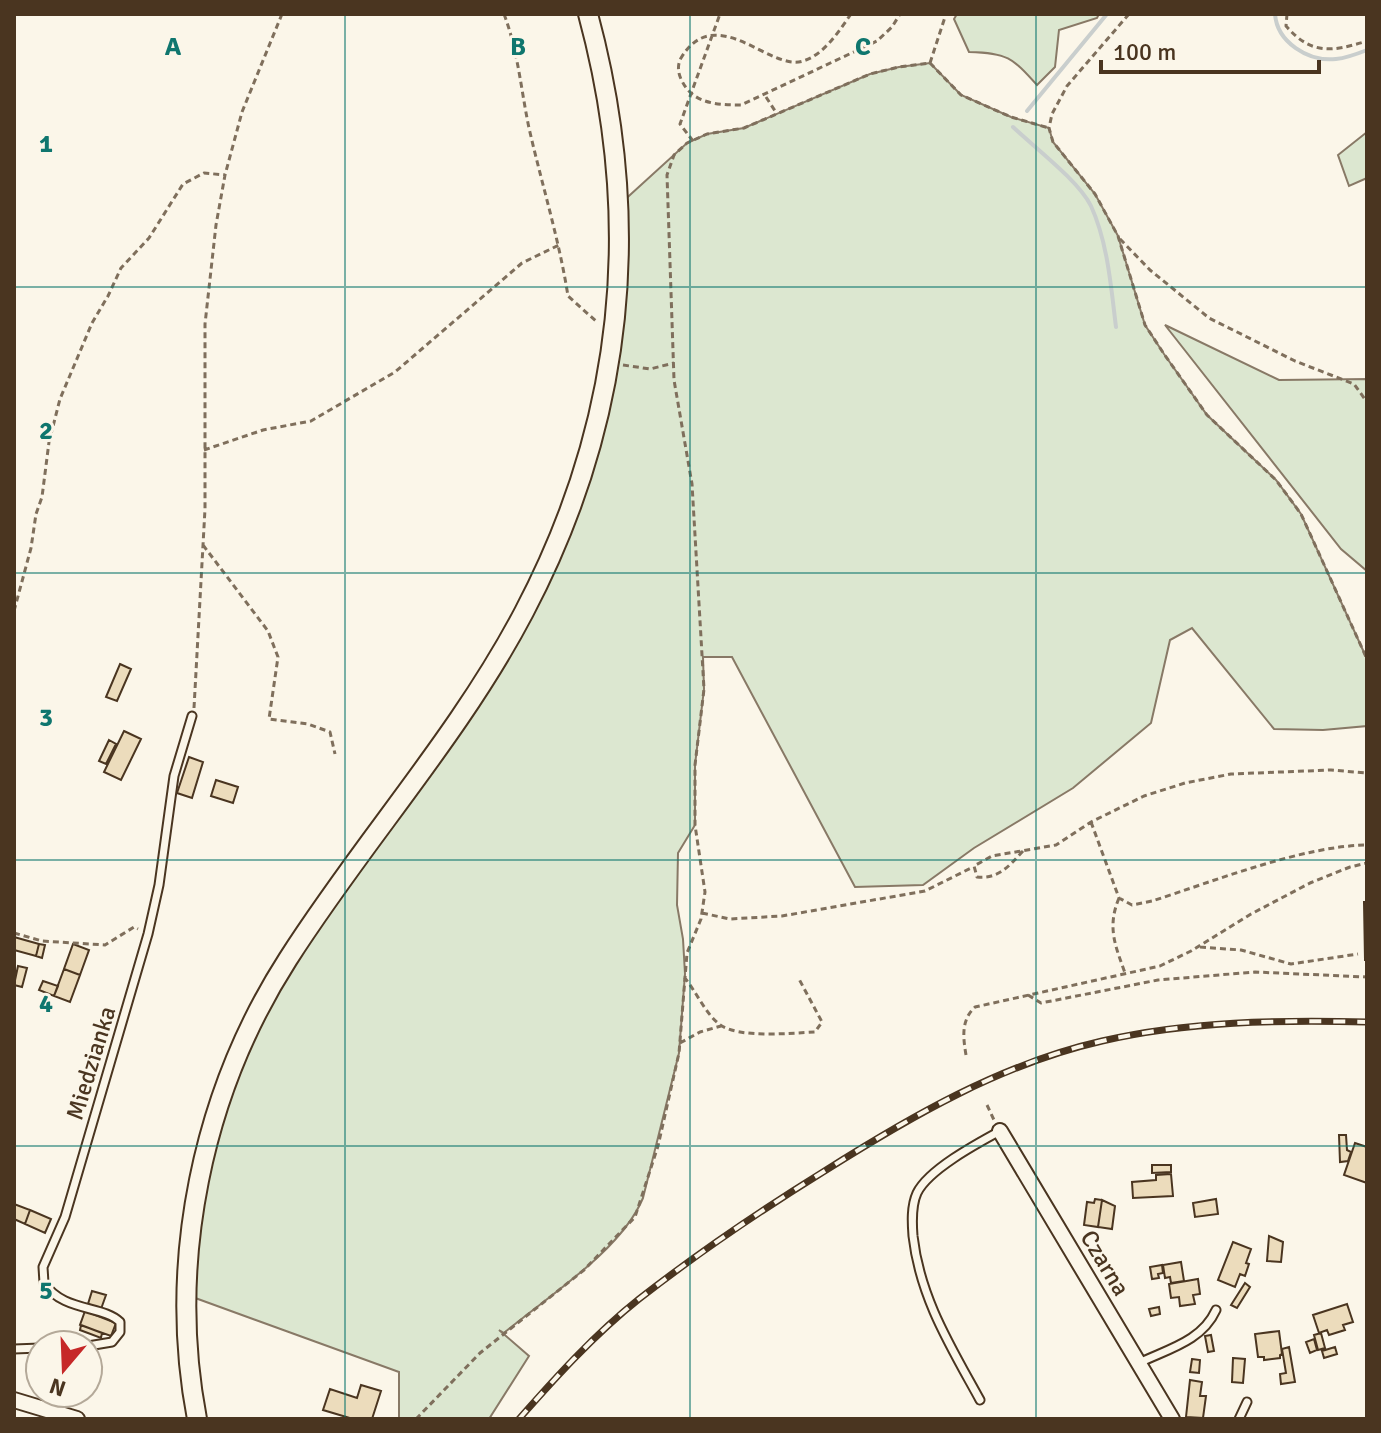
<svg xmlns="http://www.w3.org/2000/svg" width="1381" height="1433" viewBox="0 0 1381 1433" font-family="Signika,sans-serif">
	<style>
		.green { fill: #dce7d0; stroke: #887966; stroke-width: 2 }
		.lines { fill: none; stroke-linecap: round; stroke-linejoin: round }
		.stream { stroke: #c9cecd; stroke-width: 4 }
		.building { fill: #ecdcbc; stroke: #4a3520; stroke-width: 2 }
		.service-casing { stroke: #4a3520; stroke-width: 11 }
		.minor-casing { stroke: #4a3520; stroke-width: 18 }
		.secondary-casing { stroke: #4a3520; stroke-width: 22 }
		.path { stroke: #7f6f5c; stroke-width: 3; stroke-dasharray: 6 4; stroke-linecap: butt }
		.service { stroke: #fbf6e9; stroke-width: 7 }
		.minor { stroke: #fbf6e9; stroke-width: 14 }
		.secondary { stroke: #fbf6e9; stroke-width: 18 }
		.rail-casing { stroke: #4a3520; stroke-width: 7 }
		.rail { stroke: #fbf6e9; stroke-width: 4; stroke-dasharray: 12; stroke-linecap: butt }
		.grid { fill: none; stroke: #0f766e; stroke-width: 2; stroke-opacity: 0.55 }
		.labels { text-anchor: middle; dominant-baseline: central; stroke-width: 6; stroke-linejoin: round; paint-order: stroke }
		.street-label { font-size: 24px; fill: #4a3520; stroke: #fbf6e9 }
		.grid-label { font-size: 26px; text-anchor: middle; font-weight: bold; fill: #0f766e; stroke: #fbf6e9; stroke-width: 6; stroke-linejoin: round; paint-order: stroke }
	</style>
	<rect width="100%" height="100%" fill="#fbf6e9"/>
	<path class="green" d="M957,14H1099L1097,18L1059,30L1055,67L1037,85C1012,57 1007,53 969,52L954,19Z
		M930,63L961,95L1011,117L1049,128L1053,142L1095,194L1118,236L1145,325L1164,354L1207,415L1276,480L1301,514L1367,659V726L1323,730L1274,729L1192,628L1170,640L1151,723L1073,788L974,848L923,885L855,887L732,657H703L704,689L695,765V825L678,853L677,905L683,939L685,974L679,1053L643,1198C621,1251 548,1296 504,1333L499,1330L529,1356L489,1419H399V1372L187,1295L192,1223L251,1025L493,667L594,438L619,205L687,143L707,134L744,128L870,74L899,67Z
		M1367,132V178L1349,186L1338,155Z
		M1165,325L1279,380L1367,379V571L1341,549Z"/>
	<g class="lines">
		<path class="stream" d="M1275,14C1277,42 1308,62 1336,59C1346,58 1357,54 1367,50
			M1027,111L1107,14
			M1013,127C1034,147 1079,181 1091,206C1108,243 1111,288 1116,327"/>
	</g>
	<path class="building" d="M120,664L131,669L117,701L106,697Z
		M124,731L141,739L121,780L104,772Z
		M109,740L116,744L106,764L99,761Z
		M189,757L203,762L192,798L177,793Z
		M216,780L238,787L233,803L211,796Z
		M1364,902H1367V960H1365Z
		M14,937L39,944L36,956L14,950Z
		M39,944L45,945L42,958L36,956Z
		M73,944L89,950L80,975L64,969Z
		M18,966L27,968L22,987L14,985Z
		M64,969L80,975L70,1002L54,996Z
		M43,981L58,986L54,996L39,990Z
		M1339,1135H1346L1347,1150L1351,1152L1348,1161L1340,1162Z
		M1355,1143L1367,1147V1183L1344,1175Z
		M1152,1165H1171V1172L1152,1173Z
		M1171,1174L1173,1196L1133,1198L1132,1182L1156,1180V1175Z
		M1095,1199L1102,1200L1098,1227L1084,1225L1087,1202L1094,1203Z
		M1216,1199L1218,1214L1195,1217L1193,1203Z
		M1102,1200L1115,1206L1112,1229L1098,1227Z
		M14,1204L30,1210L25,1224L14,1219Z
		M30,1210L51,1219L45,1233L25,1224Z
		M1269,1236L1283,1242L1281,1262L1267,1261Z
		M1233,1242L1251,1249L1246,1263L1249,1264L1245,1276L1240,1274L1235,1287L1218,1280Z
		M1181,1262L1184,1281L1171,1283L1170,1277L1165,1278L1163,1265Z
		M1162,1265L1163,1273L1158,1274L1159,1278L1152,1279L1150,1267Z
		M1198,1279L1200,1294L1193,1295L1195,1304L1180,1306L1179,1297L1171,1298L1169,1284Z
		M1245,1283L1250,1287L1237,1308L1231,1305Z
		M92,1291L106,1295L101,1309L88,1304Z
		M1347,1304L1353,1322L1343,1325L1345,1330L1329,1335L1327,1330L1319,1333L1313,1315Z
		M1159,1307L1160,1314L1151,1316L1149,1309Z
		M85,1311L116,1323L111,1336L80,1325Z
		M81,1325L102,1333L101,1338L80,1330Z
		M1279,1331L1282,1354L1280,1355V1358L1264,1360V1357H1258L1255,1334Z
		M1321,1333L1325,1348L1318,1350L1314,1335Z
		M1211,1335L1214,1351L1208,1352L1205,1336Z
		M1314,1339L1317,1350L1310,1353L1306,1342Z
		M1289,1347L1295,1382L1281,1384L1280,1374L1286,1373L1282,1349Z
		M1335,1347L1337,1354L1324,1358L1322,1351Z
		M1233,1358L1245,1359L1243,1383L1232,1382Z
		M1192,1359L1200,1360L1199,1373L1190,1372Z
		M1190,1380L1202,1382L1200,1396H1206L1203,1418L1186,1417Z
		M361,1385L381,1391L372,1419H353L323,1410L330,1389L357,1398Z"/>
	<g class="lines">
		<g class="service-casing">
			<path id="service" d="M88,1346L112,1342L120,1332V1322C103,1305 63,1312 44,1283L43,1267L65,1217L148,934L159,885L174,776L192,716
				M14,1349L40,1348
				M1139,1363C1168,1349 1202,1341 1216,1310
				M980,1400C951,1347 920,1298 913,1236C912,1223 911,1206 917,1193C928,1170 976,1144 1000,1131
				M1239,1419L1247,1402"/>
		</g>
		<g class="minor-casing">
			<path id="minor" d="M1000,1131L1172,1419
				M14,1400L77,1419"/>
		</g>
		<g class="secondary-casing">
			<path id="secondary" d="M197,1419C167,1262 202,1093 288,959C363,841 459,736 524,612C624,422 644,221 588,14"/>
		</g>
		<path class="path" d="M504,14C518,51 521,90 529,128C542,185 559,239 568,296L597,322
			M851,14C839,31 824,55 803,61C770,72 716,0 681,58C677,65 678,74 682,81C693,104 718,105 741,105L877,41L892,27L900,14
			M1129,14L1067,86L1052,114L1049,128L1053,142L1095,194L1118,236L1145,325L1164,354L1207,415L1276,480L1301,514L1367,659
			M1287,14L1286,26C1311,55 1332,52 1367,41
			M930,63L961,95L1011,117L1049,128
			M930,63L946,14
			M766,97L777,114
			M693,141L680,124L720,14
			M1120,239L1150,270L1209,318L1295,361L1354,384L1367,402
			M623,365L650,369L674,363
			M204,450L263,430L311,421L395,372L522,263L559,245
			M203,545L268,631L278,657L269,719L308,724L330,732L335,754
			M14,611L31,548L36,514L42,497L49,442L60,399L92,323L108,296L121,268L149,238L183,184L204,173L225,175
			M194,708L205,509V324L216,225L225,175L242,112L282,14
			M1091,822L1119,898L1132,905L1152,901C1215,881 1302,846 1367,845
			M1023,851C1009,866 999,879 977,877L974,866L992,856L1056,845L1091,822L1144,796L1185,783L1231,774L1331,770L1367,773
			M1119,898C1107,927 1115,945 1125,973
			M702,913L730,919L782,916L925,891L973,867
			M14,933L42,941L105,945L134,927L138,929
			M1200,947L1241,950L1291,964L1358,954
			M684,977C696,991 705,1013 719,1024C738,1039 791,1033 815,1032L822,1022L799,979
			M1028,995L1041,1003L1158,980L1255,972L1367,977
			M680,1043L700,1032L721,1026
			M966,1055C963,1037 961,1020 975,1007L1160,966L1191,951L1251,914L1310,883L1350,867L1367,863
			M987,1105L994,1120
			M416,1419L480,1353L584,1270L635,1217L658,1146L679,1053L687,953L701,919L705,892L695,825V765L704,689L692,484L674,380L667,175L674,155L687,143L707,134L744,128L870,74L899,67L930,63"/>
		<use href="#service" class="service"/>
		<use href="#minor" class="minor"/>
		<use href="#secondary" class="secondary"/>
		<g class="rail-casing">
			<path id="rail" d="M519,1419C556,1377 595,1334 639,1299C698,1253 760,1211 823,1172C910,1117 1001,1064 1102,1041C1189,1021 1278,1020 1367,1022"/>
		</g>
		<use href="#rail" class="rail"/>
	</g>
	<path class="grid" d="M345,14V1419M690,14V1419M1036,14V1419M14,287H1367M14,573H1367M14,860H1367M14,1146H1367"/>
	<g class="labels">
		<g class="street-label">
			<text transform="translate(91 1063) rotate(-73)">Miedzianka</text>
			<text transform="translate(1105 1263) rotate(59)">Czarna</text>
		</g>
	</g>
	<g class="grid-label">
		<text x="173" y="55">A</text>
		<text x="518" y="55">B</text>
		<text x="863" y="55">C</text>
		<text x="46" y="152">1</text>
		<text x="46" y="439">2</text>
		<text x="46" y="726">3</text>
		<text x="46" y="1012">4</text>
		<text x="46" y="1299">5</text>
	</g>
	<rect width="1381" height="1433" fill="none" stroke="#4a3520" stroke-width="32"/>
	<g transform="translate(64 1369) rotate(199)"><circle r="38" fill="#fbf6e9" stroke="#b4a999" stroke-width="2"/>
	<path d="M0-6L14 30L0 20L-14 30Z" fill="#c62828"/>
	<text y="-12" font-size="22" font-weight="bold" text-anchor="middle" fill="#4a3520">N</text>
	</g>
	<path d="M1101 60v12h218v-12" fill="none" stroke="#4a3520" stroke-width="4"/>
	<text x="1113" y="60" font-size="24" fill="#4a3520" stroke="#fbf6e9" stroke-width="6" paint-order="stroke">100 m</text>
</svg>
